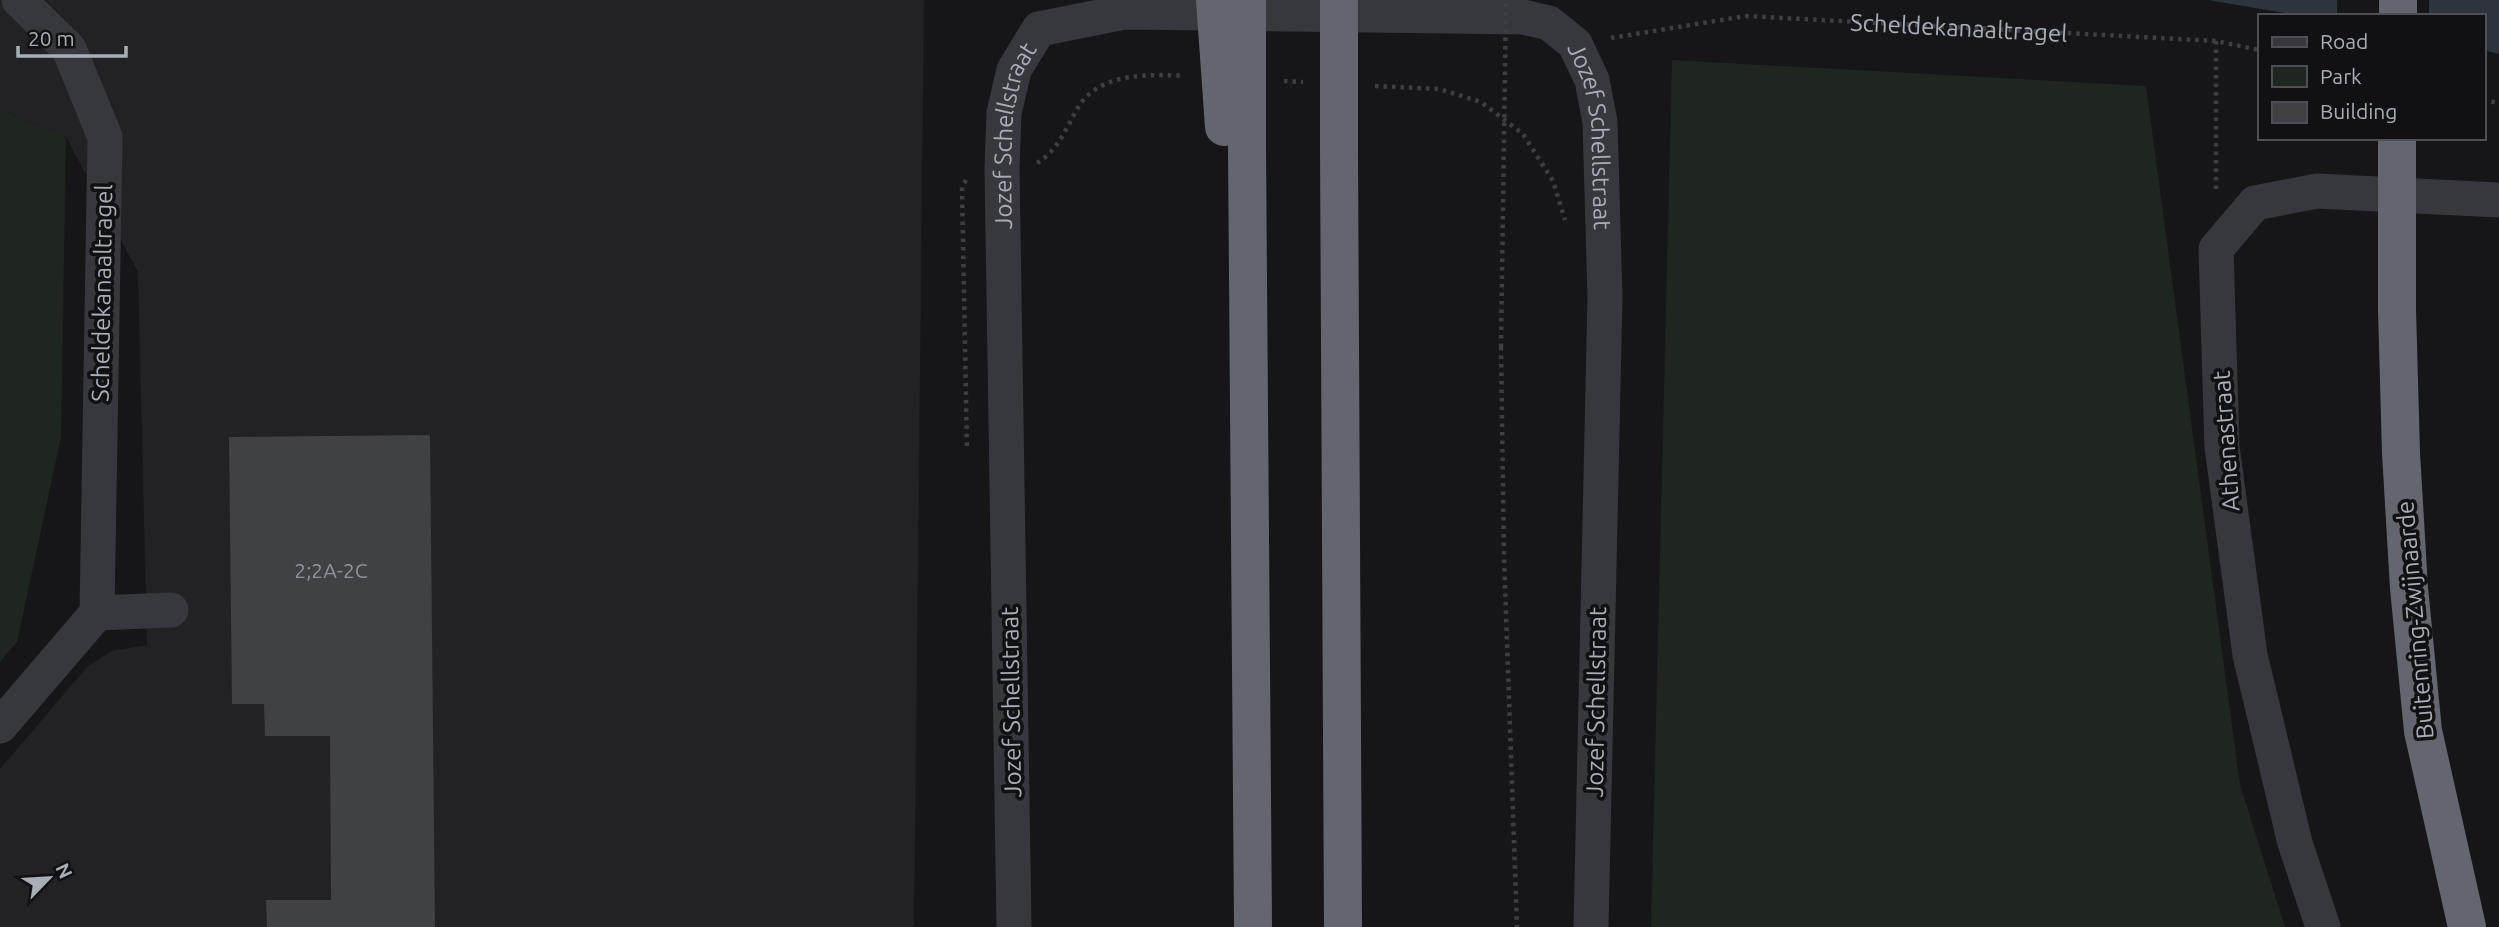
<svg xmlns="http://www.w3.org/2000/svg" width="2499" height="927" viewBox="0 0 2499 927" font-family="Ubuntu,sans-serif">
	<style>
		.built { fill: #222225 }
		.green { fill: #1e261f }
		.water { fill: #2c353c }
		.pier { fill: #161618 }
		.building { fill: #404145 }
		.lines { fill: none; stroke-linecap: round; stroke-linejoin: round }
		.path { stroke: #3d3f44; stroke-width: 4.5; stroke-dasharray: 3.5 5; stroke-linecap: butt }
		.minor { stroke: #37383d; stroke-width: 35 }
		.highway { stroke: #63666e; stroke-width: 38 }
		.path-bridge { stroke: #3d3f44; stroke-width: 4.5; stroke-dasharray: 3.5 5; stroke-linecap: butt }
		.highway-bridge { stroke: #63666e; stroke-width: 38 }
		.labels { text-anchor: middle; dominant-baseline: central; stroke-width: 7; stroke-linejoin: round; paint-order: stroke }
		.number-label { font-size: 21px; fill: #8e929b }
		.street-label { font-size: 24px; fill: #a8adb8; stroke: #111113 }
	</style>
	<rect width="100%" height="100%" fill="#161618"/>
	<path class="built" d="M0,0H924L914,927H0V769L87,667L111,651L147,645L138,272L66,137L0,109Z"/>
	<path class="green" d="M1672,60L2146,86L2240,785L2285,927H1651Z
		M0,109L66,137L61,437L17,642L0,662Z"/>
	<path class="water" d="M2208,0H2499V54L2483,50V16H2303Z"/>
	<path class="pier" d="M2337,0H2429V16H2337Z"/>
	<path class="building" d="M430,435L435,927H267L266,900H331L330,736H265L264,704H232L229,437Z"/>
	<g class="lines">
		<g class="path">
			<path id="s1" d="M1611,38L1746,16L2216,41L2259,50"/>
			<path d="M2216,41V192"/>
			<path d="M1284,81L1303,82"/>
			<path d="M1375,86L1439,89L1481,102L1523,134L1553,181L1565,220"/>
			<path d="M2483,100L2499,103"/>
			<path d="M1037,163C1057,151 1065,131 1076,111C1096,72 1148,74 1184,76"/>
			<path d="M966,180L962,187L967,451"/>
			<path d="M1501,347L1504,556L1517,927"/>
		</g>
		<g class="minor">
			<path d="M19,0L69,49L105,137L97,613"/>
			<path d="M0,726L97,613L171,610"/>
			<path id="s2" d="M1014,927L1002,168L1004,113L1014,70L1039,29L1124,12L1523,17L1549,23L1575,44L1592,80L1600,122L1605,297L1591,927"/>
			<path d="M2323,927L2295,843L2250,655L2222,447L2216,249L2255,203L2317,191L2499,200"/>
		</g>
		<path class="highway" d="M2398,16V0
			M1247,147L1253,927
			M1339,149L1343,927
			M2397,309L2401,453L2409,588L2423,731L2467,927"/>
		<path class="path-bridge" d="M1501,347L1506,0"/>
		<path class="highway-bridge" d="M1215,0L1224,127
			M1247,0V147
			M1339,0V149
			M2397,309V138"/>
	</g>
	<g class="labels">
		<g class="number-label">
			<text x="331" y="570">2;2A-2C</text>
		</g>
		<g class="street-label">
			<text stroke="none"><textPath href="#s1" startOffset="350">Scheldekanaaltragel</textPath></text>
			<text stroke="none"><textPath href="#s2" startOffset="793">Jozef Schellstraat</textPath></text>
			<text stroke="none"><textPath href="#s2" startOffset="1547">Jozef Schellstraat</textPath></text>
			<text transform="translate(102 293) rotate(-89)">Scheldekanaaltragel</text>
			<text transform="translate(2226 441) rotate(-94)">Athenastraat</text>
			<text transform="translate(2415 620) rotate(-95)">Buitenring-Zwijnaarde</text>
			<text transform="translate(1011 702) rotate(-91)">Jozef Schellstraat</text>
			<text transform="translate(1596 702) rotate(-89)">Jozef Schellstraat</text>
		</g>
	</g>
	<rect x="2258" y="14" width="228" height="126" fill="#111113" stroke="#4d4f55" stroke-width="2"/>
	<rect x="2272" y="37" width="35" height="10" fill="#37383d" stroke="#4d4f55" stroke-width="2"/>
	<text x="2320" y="49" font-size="21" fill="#a8adb8">Road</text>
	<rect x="2272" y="66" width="35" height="21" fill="#1e261f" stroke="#4d4f55" stroke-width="2"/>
	<text x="2320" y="84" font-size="21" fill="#a8adb8">Park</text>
	<rect x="2272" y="102" width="35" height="21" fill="#404145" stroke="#4d4f55" stroke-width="2"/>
	<text x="2320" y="119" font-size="21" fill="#a8adb8">Building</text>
	<g transform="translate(49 878) rotate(65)" stroke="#111113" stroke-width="5" paint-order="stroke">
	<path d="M0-5L12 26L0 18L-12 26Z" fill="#a8adb8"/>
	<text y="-10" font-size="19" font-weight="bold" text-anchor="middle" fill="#a8adb8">N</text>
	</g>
	<path d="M18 46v10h108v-10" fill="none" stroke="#a8adb8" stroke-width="3.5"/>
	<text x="28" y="46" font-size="21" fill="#a8adb8" stroke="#111113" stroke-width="5" paint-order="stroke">20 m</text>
</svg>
